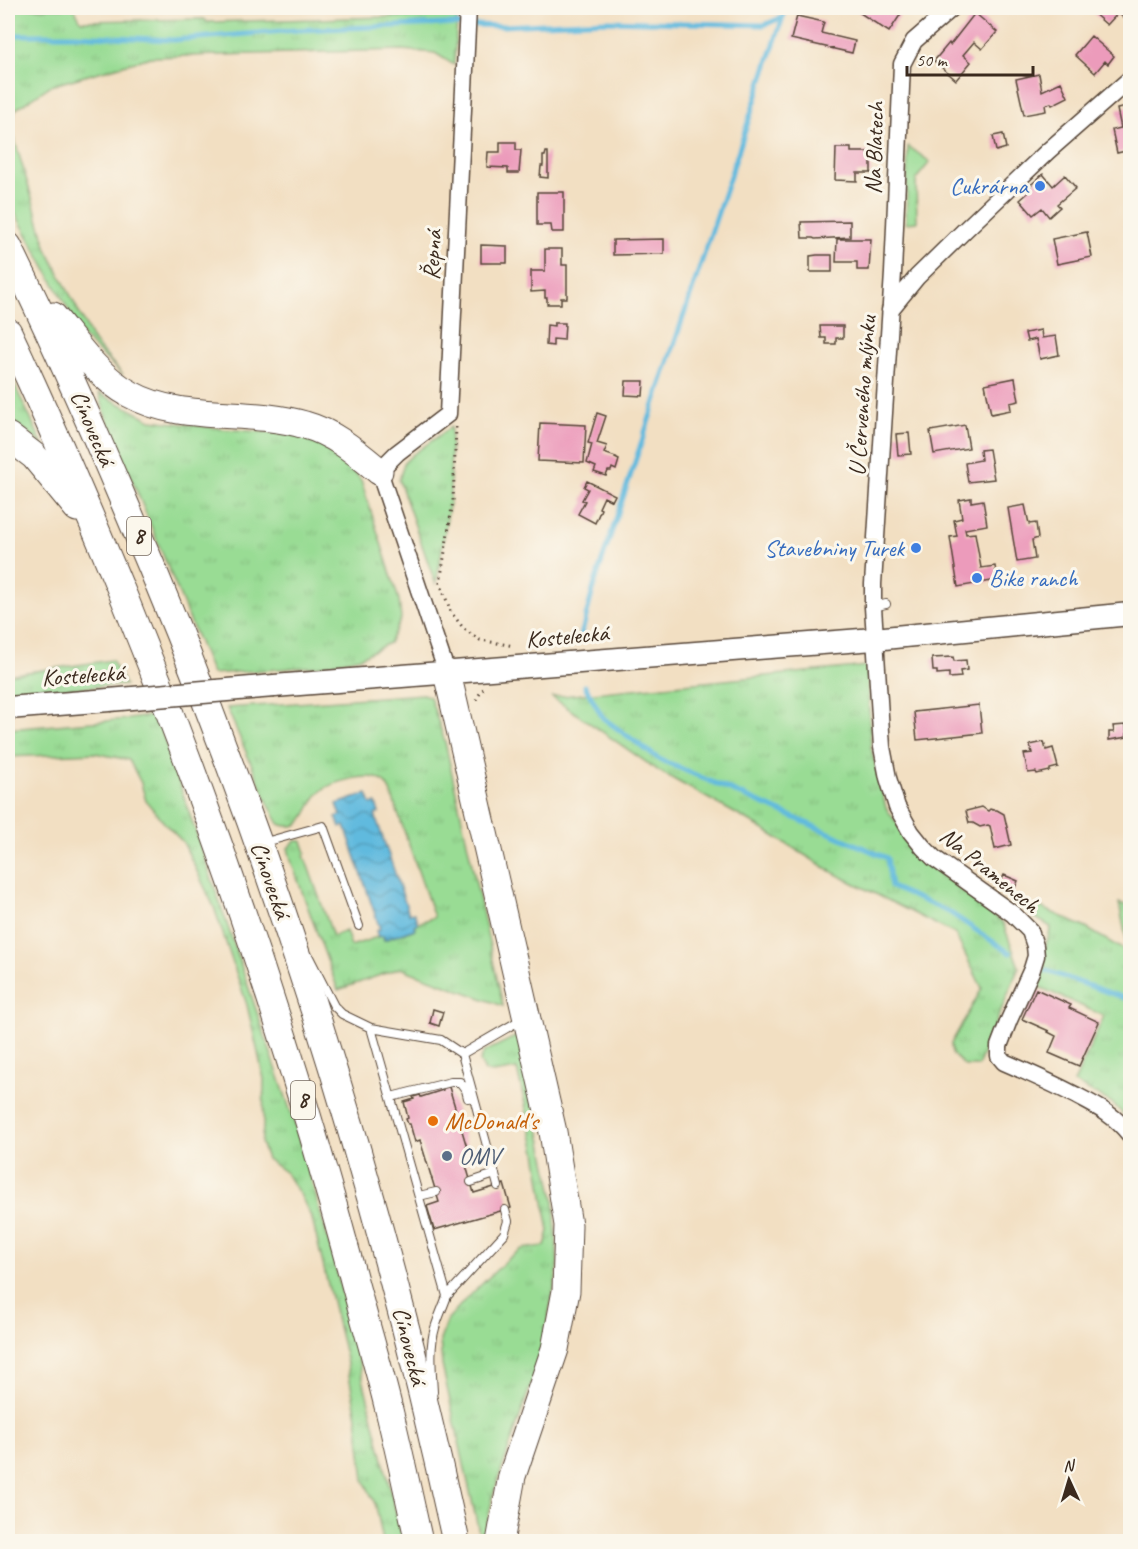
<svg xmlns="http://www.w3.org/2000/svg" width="1138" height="1549" viewBox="0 0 1138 1549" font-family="Caveat,sans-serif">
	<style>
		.grass { fill: url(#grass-tufts); stroke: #6a8359; stroke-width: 1.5 }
		.park { fill: #99dc94; stroke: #6a8359; stroke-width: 1.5 }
		.water { fill: url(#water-waves); stroke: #4e727e; stroke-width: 1.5 }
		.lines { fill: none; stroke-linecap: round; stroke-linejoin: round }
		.stream { stroke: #60bade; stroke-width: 5 }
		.building { fill: #ec9bbb }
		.service-casing { stroke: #564537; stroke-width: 10 }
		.minor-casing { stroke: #564537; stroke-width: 19 }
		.secondary-casing { stroke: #564537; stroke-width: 25 }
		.trunk-casing { stroke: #564537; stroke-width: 29 }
		.path { stroke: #564537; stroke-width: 3; stroke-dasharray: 1.5 4.5; stroke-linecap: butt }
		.service { stroke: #fff; stroke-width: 8 }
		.minor { stroke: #fff; stroke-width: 16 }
		.secondary { stroke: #fff; stroke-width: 22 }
		.trunk { stroke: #fff; stroke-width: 27 }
		.secondary-bridge-casing { stroke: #564537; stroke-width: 25; stroke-linecap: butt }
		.secondary-bridge { stroke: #fff; stroke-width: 22 }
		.shop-dot { fill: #3f7fe0; stroke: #fbf7ec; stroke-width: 2 }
		.food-dot { fill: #e8710a; stroke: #fbf7ec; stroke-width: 2 }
		.service-dot { fill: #5c6f8a; stroke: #fbf7ec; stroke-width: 2 }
		.labels { text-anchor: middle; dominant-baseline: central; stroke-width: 6; stroke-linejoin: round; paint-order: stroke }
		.shield { fill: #fbf7ec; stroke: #75685c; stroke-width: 1.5 }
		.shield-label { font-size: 22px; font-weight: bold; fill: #3b2a1e }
		.street-label { font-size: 24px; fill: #3b2a1e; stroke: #fbf7ec }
		.shop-label { font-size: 24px; fill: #366cbe; stroke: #fbf7ec; text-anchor: end }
		.food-label { font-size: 24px; fill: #c56008; stroke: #fbf7ec; text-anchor: start }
		.service-label { font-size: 24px; fill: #4e5e75; stroke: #fbf7ec; text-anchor: start }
	</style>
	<defs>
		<pattern id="grass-tufts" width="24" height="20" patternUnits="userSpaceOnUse" patternTransform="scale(1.5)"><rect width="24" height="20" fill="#99dc94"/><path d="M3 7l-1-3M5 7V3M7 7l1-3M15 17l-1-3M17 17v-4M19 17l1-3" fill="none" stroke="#85bd7f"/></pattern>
		<pattern id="water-waves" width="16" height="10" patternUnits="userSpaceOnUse" patternTransform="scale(1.5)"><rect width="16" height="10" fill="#60bade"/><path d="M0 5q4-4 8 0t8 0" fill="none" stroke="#5097b3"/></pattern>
	</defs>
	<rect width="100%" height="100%" fill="#fbf7ec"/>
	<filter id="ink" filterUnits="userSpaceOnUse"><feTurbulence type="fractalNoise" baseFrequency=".0167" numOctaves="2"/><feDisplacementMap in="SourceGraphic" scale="12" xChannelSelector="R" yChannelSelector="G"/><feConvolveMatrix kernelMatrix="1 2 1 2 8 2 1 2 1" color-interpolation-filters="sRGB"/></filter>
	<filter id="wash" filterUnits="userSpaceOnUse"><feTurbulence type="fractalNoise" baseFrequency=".008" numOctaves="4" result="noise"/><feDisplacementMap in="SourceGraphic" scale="24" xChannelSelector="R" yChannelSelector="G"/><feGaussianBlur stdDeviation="1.35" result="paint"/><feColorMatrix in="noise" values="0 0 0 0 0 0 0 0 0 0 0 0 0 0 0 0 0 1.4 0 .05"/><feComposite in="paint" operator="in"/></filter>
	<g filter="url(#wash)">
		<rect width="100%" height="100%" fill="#f2dfc2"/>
		<path class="grass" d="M15,8H74L81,21L204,19L207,22L422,16L431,8H458L454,65L435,53L402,50L151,57L50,86L15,110L12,131L47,249L94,342L123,375L84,338L8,200V14L10,13Z
			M8,371L44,447C34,436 21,427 8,421Z
			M99,393L151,420L224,429L305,435L341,455L361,480L399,600L401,619L389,643L361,657L320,666L212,674L105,414Z
			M451,427L450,500L436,585L399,480L404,463L412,455Z
			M112,660L125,685L8,692V675Z
			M867,666L871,748L886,808L924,861L1003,923L1019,967L978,1066H965L952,1054L951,1044L982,988L955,934L834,873L756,825L659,771L552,697Z
			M423,694L430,697L445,742L503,1006L400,968L338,990L292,864L288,848L295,841H302L306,853L304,855L333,936L346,931L351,946L383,935L384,940L415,929L413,925L434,917L391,793C388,787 385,781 379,779C367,773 331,782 321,791C306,804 307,835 279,824L269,805L227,708Z
			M156,715L297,1130L334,1261L403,1541H383L376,1506L364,1480L357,1417L346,1359L312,1219L301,1196L285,1172L267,1159L261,1143L263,1129L264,1079L247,1005L214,907L183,842L166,825L146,801L141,783L129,760L95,753L8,757V729L129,719Z
			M1119,903L1130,906V1121L1111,1102L1074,1083L1104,1016L1035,985L1051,927L1029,914L1036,905L1086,928L1129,953Z
			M519,1035L554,1198L558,1268L540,1358L494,1492L484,1537H480L442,1365L440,1340L448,1319L463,1302L509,1258L522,1249L545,1246L549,1231L544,1202L536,1152L517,1069L493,1073L485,1071L480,1061L484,1052Z"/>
		<path class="park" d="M908,146L930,162L916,179L917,222L906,223Z"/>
		<path class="water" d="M367,794L371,804L376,803L379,813L375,815L409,914L414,913L418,923L414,925L415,929L384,940L383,936L378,937L376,931L380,929L345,826L340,827L336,817L341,815L337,804Z"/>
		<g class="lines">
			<path class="stream" d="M8,35H75L173,40L296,30L445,24L503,26L607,21L764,25L783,17L787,8
				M581,636L595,582L783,17
				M585,686L603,718L659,759L887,858L891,887L949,912L1010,953
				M1047,971L1130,1000"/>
		</g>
		<g id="blocks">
			<path class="building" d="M859,8H902L904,9L889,32L857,11Z
				M1096,8H1130V24L1118,13L1107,25L1092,12Z
				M975,13L997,32L982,49L974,42L963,55L971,62L956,80L934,61L949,43L950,45Z
				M797,16L824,22L821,33L855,41L852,53L791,39Z
				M1091,36L1114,56L1108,64L1105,61L1095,73L1075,55Z
				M1039,74L1042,91L1061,82L1068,97L1052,105L1051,103L1045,105L1046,111L1024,115L1016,79Z
				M1130,106V150L1117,153L1112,130L1121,128L1117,109Z
				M1003,134L1006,148L996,151L993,136Z
				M500,142H516V150H521L519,173H508V168L487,167L488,152H500Z
				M836,148H851V152H871V173H857V181L835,180Z
				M546,152H548V178L540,177L541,166H543V156H545Z
				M1043,174L1053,186L1065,175L1076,188L1057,204L1060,207L1049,217L1042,208L1033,215L1020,200L1028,193L1025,190Z
				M537,192H564V232H552L551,225H537Z
				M850,221V237L815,239L813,238H802L801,222Z
				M1087,232L1092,257L1057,264L1052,239Z
				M664,239V254L613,255V240Z
				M837,239H871L869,270H857V262H836Z
				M481,245L507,246V263H481Z
				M545,249H562V265H567V298H561V304H547V298H545V291L531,292V271H545Z
				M817,255H832V272H810V256Z
				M554,323H565L564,340L553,339V346L546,345L547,325L554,326Z
				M820,326H843V338H836V344H826V338H821Z
				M1041,330L1042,338L1056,336L1059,355L1040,359L1036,339L1027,341L1025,333Z
				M1015,378L1019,401L1010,403L1011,410L991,414L985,384Z
				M626,381H644L643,396L625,395Z
				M597,413L606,416L597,443L607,446L604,453L616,457L615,458L619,460L616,470L612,468L611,471H608L606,476L594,472L596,467L587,463L592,444L588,443Z
				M540,423L586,425L584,463L538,461Z
				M965,425L969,448L934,454L930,431Z
				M909,433L911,454L898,455L896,434Z
				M989,449L994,479L968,482L965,463L981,460L980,450Z
				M587,481L615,495L612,501L604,497L599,508L601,509L595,523L578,514L585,501L582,500L588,489L584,487Z
				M971,498V502L983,500L987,525L965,529L966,534L975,533L981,568L995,566L997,580L958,587L950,537L957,536L954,520L962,518L959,500Z
				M1025,505L1029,524L1036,523L1038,538L1032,540L1035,559L1017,562L1008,508Z
				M953,657L954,661L966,660L967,670L960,671L961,677L949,678V673L937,674V671H933L932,658Z
				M979,705L982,733L917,740L914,712Z
				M1126,725L1127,737L1109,740V732H1114L1113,726Z
				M1044,742L1046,750L1053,748L1058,767L1050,769V771L1037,774L1036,772L1028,773L1024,754L1032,753L1030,745Z
				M982,807L988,811L990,809L993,810H997L1004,814L1011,845L995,849L990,826L988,825L980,827L973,823H969L966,811Z
				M1004,875L1018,881L1013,892L999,886Z
				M1036,989L1071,1005L1069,1008L1099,1022L1079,1066L1049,1053L1056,1036L1048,1032L1049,1031L1022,1019Z
				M433,1009L443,1012L439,1026L430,1023Z
				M449,1087L471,1161L465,1162L474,1193L504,1184L511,1208L434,1230L427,1206L439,1202L420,1140L415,1142L410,1124H408L406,1119L408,1118L404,1102L414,1099L413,1097L420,1095L421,1097L443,1090V1088Z"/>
		</g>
	</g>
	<g filter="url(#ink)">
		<use href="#blocks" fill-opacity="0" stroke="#564537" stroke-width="1.5"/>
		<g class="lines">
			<g class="service-casing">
				<path id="service" d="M873,607L886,604
					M262,843L323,826L359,926
					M309,957L334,1006L342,1014L371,1028L447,1296C443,1307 438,1318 435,1328C429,1348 432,1372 433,1392
					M371,1028L441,1040L462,1054L498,1186
					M462,1054L524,1018
					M391,1097L451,1082H460L466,1090L468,1098
					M471,1182L495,1174
					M419,1196L436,1192
					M447,1296L504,1234L508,1221L505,1210"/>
			</g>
			<g class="minor-casing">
				<path id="minor" d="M952,8L914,41L902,64L893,273L873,584V607L882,747L888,778L897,807L911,832L923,847L934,858L1013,914L1030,931L1035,946L1036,956L1032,969L1009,1020L999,1046V1056L1004,1062C1027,1072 1050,1082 1073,1094C1096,1106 1114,1114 1130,1135
					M890,310L917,277L965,230L1048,151L1130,79
					M447,673L379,471L397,453L448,414L468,8"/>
			</g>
			<g class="secondary-casing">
				<path id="secondary" d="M274,686L874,639L1130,614
					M8,708L109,700"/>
			</g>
			<g class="trunk-casing">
				<path id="trunk" d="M8,246C50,331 88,417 125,504C270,839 379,1185 456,1542
					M53,316C76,344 98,377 130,394C181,423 250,408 305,425C334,433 356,452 379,471
					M8,332C49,419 87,508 124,597C214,817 290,1043 352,1273C364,1319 378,1364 389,1410C400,1454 409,1498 419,1542
					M8,436L34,456L77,508
					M447,673L553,1132L568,1225L566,1291L555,1349L512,1476L500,1542"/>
			</g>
			<path class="path" d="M456,427L453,501L440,583L451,612L464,629L480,640L514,646
				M476,700L482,690L484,689"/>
			<use href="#service" class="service"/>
			<use href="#minor" class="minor"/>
			<use href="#secondary" class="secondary"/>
			<use href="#trunk" class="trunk"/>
			<g class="secondary-bridge-casing">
				<path id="secondary-bridge" d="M109,700L274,686"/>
			</g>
			<use href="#secondary-bridge" class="secondary-bridge"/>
		</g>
	</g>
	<g class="shop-dot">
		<circle cx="1040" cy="186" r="6"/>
		<circle cx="916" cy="548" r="6"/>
		<circle cx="977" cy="578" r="6"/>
	</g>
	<circle class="food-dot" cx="433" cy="1121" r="6"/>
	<circle class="service-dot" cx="447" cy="1156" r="6"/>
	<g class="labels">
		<g class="shield">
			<rect x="127" y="517" width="24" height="38" rx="4.5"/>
			<rect x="291" y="1081" width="24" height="38" rx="4.5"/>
		</g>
		<g class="shield-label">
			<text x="139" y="536">8</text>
			<text x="303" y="1100">8</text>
		</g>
		<g class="street-label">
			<text transform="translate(874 148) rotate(-88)">Na Blatech</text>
			<text transform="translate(432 255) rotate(-87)">Řepná</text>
			<text transform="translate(862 396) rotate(-86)">U Červeného mlýnku</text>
			<text transform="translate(93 428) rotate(67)">Cínovecká</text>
			<text transform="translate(567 636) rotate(-5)">Kostelecká</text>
			<text transform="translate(83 675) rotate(-4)">Kostelecká</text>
			<text transform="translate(990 870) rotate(39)">Na Pramenech</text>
			<text transform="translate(271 880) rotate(71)">Cínovecká</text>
			<text transform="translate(410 1346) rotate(76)">Cínovecká</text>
		</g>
		<g class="shop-label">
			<text x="1028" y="186">Cukrárna</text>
			<text x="904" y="548">Stavebniny Turek</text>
			<text x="989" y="578" text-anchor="start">Bike ranch</text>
		</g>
		<g class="food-label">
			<text x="445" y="1121">McDonald's</text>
		</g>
		<g class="service-label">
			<text x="459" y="1156">OMV</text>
		</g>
	</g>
	<rect width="1138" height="1549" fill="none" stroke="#fbf7ec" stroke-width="30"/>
	<g transform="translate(1069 1480) rotate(356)" stroke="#fbf7ec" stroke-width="4.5" paint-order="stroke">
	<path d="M0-4.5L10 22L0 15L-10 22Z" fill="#3b2a1e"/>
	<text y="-9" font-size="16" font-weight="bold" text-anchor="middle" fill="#3b2a1e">N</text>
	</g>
	<path d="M907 66v9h126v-9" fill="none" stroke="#3b2a1e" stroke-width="3"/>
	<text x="916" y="66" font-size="18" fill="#3b2a1e" stroke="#fbf7ec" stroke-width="4.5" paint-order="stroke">50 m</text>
</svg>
